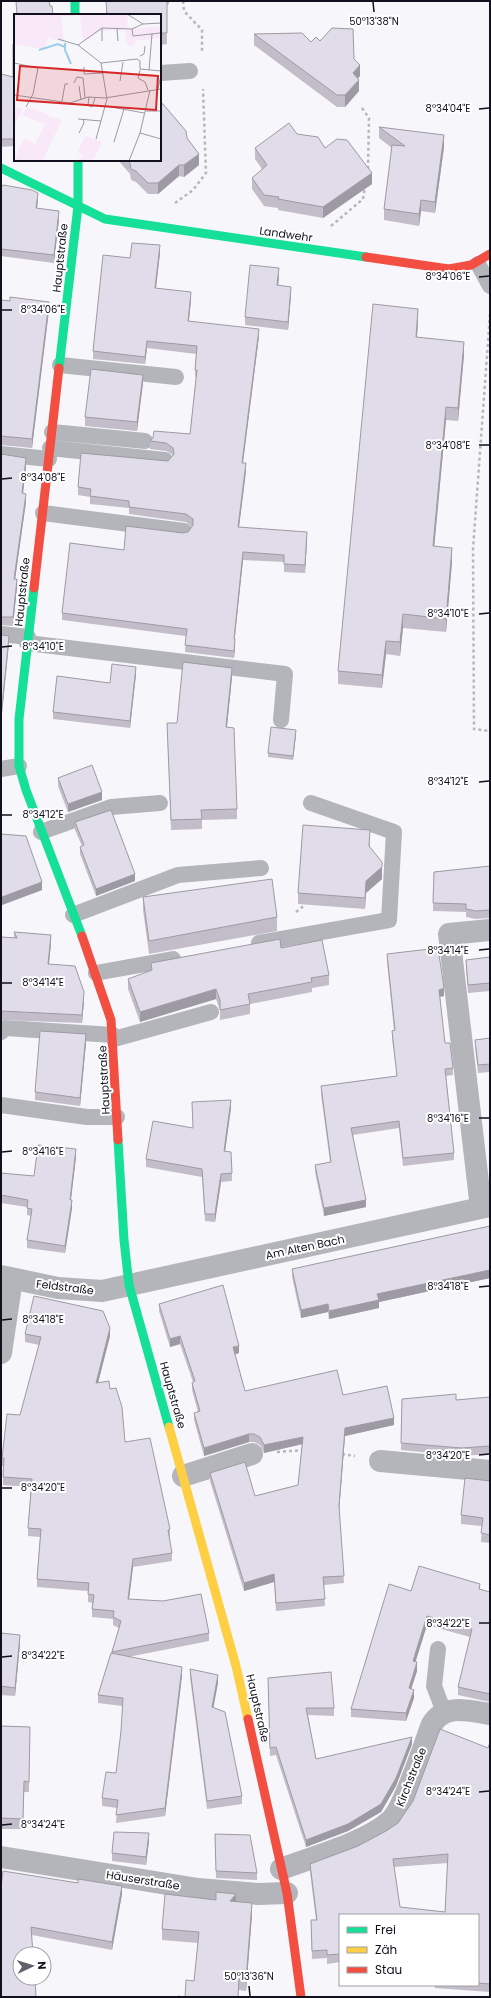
<svg xmlns="http://www.w3.org/2000/svg" width="491" height="1998" viewBox="0 0 491 1998" font-family="Poppins,sans-serif">
	<style>
		.lines { fill: none; stroke-linecap: round; stroke-linejoin: round }
		.path { stroke: #b5b7ba; stroke-width: 2.5; stroke-dasharray: 3 3; stroke-linecap: butt }
		.lane { stroke: #b3b5ba; stroke-width: 16 }
		.street { stroke: #b3b5ba; stroke-width: 22 }
		.fast { stroke: #16e098; stroke-width: 9 }
		.slow { stroke: #ffcf43; stroke-width: 9 }
		.jam { stroke: #f24e42; stroke-width: 9 }
		.wall { fill: #c2bdc8; fill-rule: evenodd }
		.shaded-wall { fill: #9e9aa3 }
		.building { fill: #e1dce9; stroke: #9e9aa3; fill-rule: evenodd }
		.ticks { fill: none; stroke: #10111c; stroke-width: 1.5 }
		.labels { text-anchor: middle; dominant-baseline: central; stroke-width: 4; stroke-linejoin: round; paint-order: stroke }
		.street-label { font-size: 11px; fill: #10111c; stroke: #fff }
		.inset-river { fill: none; stroke: #9ccee8; stroke-width: 2 }
		.inset-road { fill: none; stroke: #9a9aa2; stroke-width: 1 }
		.view { fill: #d62828; fill-opacity: 0.15; stroke: #d62828; stroke-width: 2 }
		.inset-edge { fill: none; stroke: #10111c; stroke-width: 2 }
		.ticks-label { font-size: 10px; text-anchor: middle; fill: #10111c; stroke: #fff; stroke-width: 4; stroke-linejoin: round; paint-order: stroke }
	</style>
	<rect width="100%" height="100%" fill="#f6f6fb"/>
	<g class="lines">
		<path class="path" d="M183,1L184,11L202,30V52
			M362,108L369,118L368,170
			M175,203L193,190L206,173L203,89
			M331,226L363,199L365,186
			M490,314L473,549L474,729L490,731
			M296,912L305,905
			M277,1452L304,1450
			M342,1454L355,1456"/>
		<path class="lane" d="M160,73L190,71
			M478,264L490,286
			M60,365L176,377
			M52,432L145,441
			M50,448L165,460
			M1,454L49,459
			M43,513L184,531
			M1,634L28,637
			M27,643L285,674L281,720
			M1,769L19,766
			M41,832L111,807L160,803
			M73,915L178,875L261,868
			M259,943L389,920L394,832L311,803
			M96,973L173,959
			M1,1032L5,1028L113,1035
			M114,1039L211,1012
			M1,1105L87,1117H117
			M438,1649L434,1686L444,1712"/>
		<path class="street" d="M481,1208L449,934L490,930
			M1,1276L58,1288L102,1291L490,1206
			M1,1353L12,1279
			M380,1461L490,1471
			M183,1476L252,1454
			M1,1857L198,1889L258,1894L287,1893
			M281,1869C313,1857 365,1843 390,1821C404,1809 424,1745 432,1724C445,1703 469,1711 490,1714"/>
		<path class="fast" d="M75,1V15
			M1,168L105,219L366,257
			M59,368L78,206V160
			M34,588L19,719V766L26,790L82,936
			M118,1140L124,1240L129,1285L169,1427"/>
		<path class="slow" d="M169,1427L236,1666L248,1719"/>
		<path class="jam" d="M366,257L449,269L471,265L490,254
			M34,588L59,368
			M82,936L111,1020L118,1140
			M248,1719L287,1893L301,1997"/>
	</g>
	<path class="wall" d="M106,1H169V4L167,5V44L160,45V15H106Z
		M254,34L311,42L320,41L354,59L360,76L358,78L359,91L345,107H337L254,45Z
		M15,44V146L1,147V74L13,77Z
		M379,127L444,147L435,213L421,211L419,226L384,220V209L392,148L379,138Z
		M297,134L325,148L372,184L323,218L278,210V208L264,206L252,189V178L262,169L255,159V148Z
		M187,138L199,165L184,177L179,176L158,194H148L136,182L131,180L130,174L118,160H160Z
		M1,186L38,200L37,209L59,219L54,263L1,256Z
		M160,253L156,289L191,300L189,321L259,336L243,463L246,471L239,527L307,540L305,573L284,572V562L243,560L234,639L235,647L234,658L185,652L186,636L62,620V613L124,550L188,532L192,527L186,522L129,514V508L90,504V497L78,495V487L168,461L173,455L166,451L150,449V441L190,434L196,377H195V370L196,354L147,348L145,364L93,359V351L130,258Z
		M279,277L278,286L291,295L288,330L245,325V317Z
		M1,300L49,310L32,448L1,445Z
		M418,322L417,337L464,355L458,421L446,420L434,547L452,562L446,632L403,628L400,656L386,654L382,688L338,684V671Z
		M143,383L137,431L85,426V417Z
		M1,454L26,466L23,494L26,502L15,579L17,587L13,626L1,625Z
		M136,674L130,728L53,719V712L110,683Z
		M232,677L227,727L237,809V819L202,820V829L171,830L167,723H177Z
		M296,734L293,760L268,757V753Z
		M58,778L102,800L68,812L58,786Z
		M75,822L135,881L96,896L80,854V847L82,846L75,830Z
		M1,834L42,890L2,905L1,901Z
		M370,842V847L382,879L366,893L365,909L298,904V893Z
		M490,866V918L476,919L466,917V912L433,911L434,872Z
		M143,897L277,917V931L149,954L143,910Z
		M14,932L51,943L49,964L84,1001L82,1023L1,1020V937L14,938Z
		M281,948L329,975V985L312,988V992L250,1004V1014L220,1020V1010L216,999L140,1022L128,989V979L151,971V963Z
		M387,954L444,996L440,997L445,1043L453,1068V1075L446,1076L454,1153V1160L403,1166L399,1128L353,1135L366,1207L324,1216L315,1172V1165L330,1162L321,1094V1086L397,1076L392,1038V1031L394,1030L387,962Z
		M490,957V991L468,993L466,968V960Z
		M490,1038V1072L478,1073L475,1047V1040Z
		M86,1043L80,1106L35,1100V1092Z
		M231,1108L225,1152L232,1173V1181L221,1182L215,1222L205,1221L202,1177L146,1167V1159L193,1128Z
		M76,1157L71,1200L72,1208L65,1253L27,1248V1240L31,1216L27,1215V1207L1,1203V1173L34,1176Z
		M490,1226V1278L379,1302V1308L329,1319L328,1312L301,1318L292,1277V1269Z
		M159,1304L239,1353L235,1354L245,1391L343,1395L394,1425L345,1436L339,1510L344,1583L324,1585L325,1606L276,1611L274,1582L244,1591L210,1481V1473L255,1496L298,1485L302,1444L264,1453L260,1445L254,1442H249L204,1456L194,1420V1413L198,1412L192,1390V1383L193,1382L180,1344L170,1347L159,1311Z
		M25,1334L110,1336L98,1383L110,1389L125,1442L170,1529V1537L169,1538L172,1553V1561L133,1567L129,1599L209,1633V1641L128,1657L182,1676L165,1816L116,1823L117,1808L102,1806V1798L116,1773L121,1731L123,1706L98,1703V1695L119,1628L113,1625V1619L92,1617V1609L93,1603L88,1602V1591L37,1587V1579L40,1537L28,1536V1528L31,1487L3,1485V1466H2V1458L20,1415L39,1345L25,1342Z
		M490,1397V1454L462,1456L401,1450L402,1399L456,1400Z
		M490,1481V1543L481,1542L482,1526L461,1524V1515Z
		M480,1589L490,1592V1702L458,1695V1687L470,1637L427,1625L415,1662L417,1671L411,1689L414,1698L406,1721L351,1717V1709L411,1591Z
		M1,1633L20,1644L15,1696L1,1695Z
		M190,1669L218,1683L213,1707L242,1796V1804L207,1809L190,1677Z
		M268,1678L334,1708V1716L308,1715L316,1759L412,1744L396,1786L381,1812L348,1831L306,1847L276,1755L270,1756Z
		M1,1726L30,1727L29,1792H24L23,1829H1Z
		M490,1742V1994V1992L435,1988V1985H478V1915H340V1962L327,1964V1958L312,1959L311,1920H316L310,1872V1864L358,1846L386,1831L398,1823L488,1748ZM448,1863L445,1912L400,1907L394,1867Z
		M215,1834L257,1873V1880L216,1878Z
		M149,1841L146,1865L112,1861V1853Z
		M1,1887L122,1894L112,1950L32,1935Z
		M236,1902L252,1915L246,1991L239,1990L238,1997H178H185L194,1981L198,1943L162,1940V1929Z"/>
	<path class="shaded-wall" d="M360,65V76L353,85V73Z
		M359,80V91L345,107V95Z
		M444,135V147L435,213V202Z
		M199,154V165L184,177V165Z
		M179,165V176L158,194V183Z
		M372,173V184L323,218V207Z
		M38,193V200L36,216V208Z
		M421,200V211L419,226V214Z
		M59,211V219L54,263V255Z
		M160,245V253L155,296V288Z
		M279,268V277L277,294V285Z
		M291,287V295L288,330V322Z
		M191,292V300L188,329V321Z
		M49,302V310L32,448V439Z
		M418,309V322L416,350V337Z
		M259,329V336L242,470V463Z
		M147,341V348L145,364V357Z
		M464,342V355L458,421V408Z
		M143,375V383L137,431V422Z
		M446,407V420L433,560V546Z
		M26,458V466L22,502V493Z
		M246,463V471L238,535V527Z
		M26,494V502L14,587V579Z
		M307,532V540L305,573V565Z
		M452,548V562L446,632V619Z
		M243,552V560L234,646V639Z
		M17,579V587L13,626V617Z
		M403,614V628L400,656V642Z
		M9,636V644L1,724V716Z
		M235,639V647L234,658V651Z
		M386,641V654L382,688V675Z
		M136,667V674L130,728V721Z
		M232,668V677L226,736V727Z
		M296,730V734L293,760V756Z
		M102,792V800L68,812V804Z
		M382,862V879L366,893L365,909V898L366,881Z
		M135,874V881L96,896V889Z
		M42,882V890L2,905V897Z
		M51,935V943L48,973V964Z
		M444,988V996L439,997V990Z
		M216,989V999L140,1022V1012Z
		M84,992V1001L82,1023V1015Z
		M86,1034V1043L80,1106V1098Z
		M231,1100V1108L224,1159V1151Z
		M76,1149V1157L70,1207V1200Z
		M221,1174V1182L215,1222V1214Z
		M72,1200V1208L65,1253V1246Z
		M366,1200V1207L324,1216V1208Z
		M490,1270V1278L379,1302V1308L329,1319V1311L377,1294Z
		M328,1304V1312L301,1318V1310Z
		M110,1328V1336L96,1391V1383Z
		M180,1336V1344L170,1347V1339Z
		M239,1346V1353L233,1355V1347Z
		M394,1418V1425L345,1436L339,1513V1506L345,1428Z
		M249,1434V1442L204,1456V1448Z
		M303,1437V1444L264,1453V1445Z
		M133,1559V1567L128,1607V1599Z
		M274,1574V1582L244,1591V1583Z
		M427,1616V1625L413,1670V1661Z
		M20,1635V1644L15,1696V1688Z
		M417,1662V1671L409,1696V1688Z
		M182,1667V1676L165,1816V1808Z
		M218,1675V1683L212,1715V1707Z
		M414,1690V1698L406,1721V1713Z
		M412,1737V1744L396,1786L381,1812L348,1831L306,1847V1840Z
		M149,1833V1841L146,1865V1857Z
		M122,1886V1894L112,1950V1942Z
		M236,1894V1905L230,1901Z
		M252,1903V1915L246,1991V1980Z"/>
	<path class="building" d="M16,1H49L50,6H52L53,15H17Z
		M106,1H167V33H160V15H107Z
		M332,28L353,29L354,59L360,65L353,73L359,80L345,95H337L254,34L302,33L311,42L316,37L320,41Z
		M13,44H15V139H1V74L13,77Z
		M160,103L163,104L186,131L187,138L199,154L184,165H179L158,183H148L136,171L131,169L130,163L127,160H160Z
		M289,123L297,134L318,137L325,148L337,139L347,140L372,173L323,207L278,199L279,197L264,195L252,178L267,165L255,148Z
		M379,127L444,135L435,202L421,200L419,214L384,209L392,145L405,146Z
		M3,185L32,190L38,193L36,208L59,211L54,255L1,249V186H3Z
		M132,243L160,245L155,288L191,292L188,321L259,329L242,463H246L238,527L307,532L305,565L284,564V555L243,552L234,639H235L234,651L185,645L187,629L62,613L70,543L124,550L126,526L183,533L188,532L193,525V519L186,514L129,507V501L90,496L91,489L78,487L81,453L168,461L174,454L173,448L166,443L150,441L153,438L154,431L190,434L197,370H195L197,346L147,341L145,357L93,351L103,255L130,258Z
		M250,265L279,268L277,285L291,287L288,322L245,317Z
		M10,297L49,302L32,439L1,436V300L10,301Z
		M373,304L418,309L416,337L464,342L458,408L446,407L433,546L452,548L446,619L403,614L400,642L386,641L382,675L338,671Z
		M91,369L143,375L137,422L85,417Z
		M1,454L26,458L22,493L26,494L14,579H17L13,617H1Z
		M1,635L9,636L1,716Z
		M183,662L232,668L226,727L234,728L237,809L201,810L202,819L171,820L167,723H177Z
		M112,664L136,667L130,721L53,712L57,676L110,683Z
		M271,727L296,730L293,756L268,753Z
		M92,765L102,792L68,804L58,778Z
		M111,810L135,874L96,889L80,847L84,845L75,822Z
		M303,825L370,830L369,846L382,862V867L366,881L365,898L298,893Z
		M1,834L26,836L42,882L2,897L1,893Z
		M490,866V910L476,911L466,909V904L433,903L434,872Z
		M272,879L277,917L149,941L143,897Z
		M14,932L51,935L48,964L75,966L84,992L82,1015L1,1011V937L17,938Z
		M280,939L281,948L322,940L329,975L311,978L312,982L248,994L250,1004L220,1010V1000L216,989L140,1012L128,979L152,970L151,963Z
		M438,948L444,988L439,990L445,1043H450L453,1068L445,1069L454,1153L403,1158L399,1121L351,1128L366,1200L324,1208L315,1165L331,1162L321,1086L397,1076L392,1031L395,1030L387,954Z
		M490,957V983L468,985L466,960Z
		M40,1031L86,1034L80,1098L35,1092Z
		M490,1038V1064L478,1065L475,1040Z
		M231,1100L224,1151L231,1152L232,1173L221,1174L215,1214H205L202,1169L146,1159L153,1121L193,1128L192,1102Z
		M38,1145L76,1149L70,1200H72L65,1246L27,1240L32,1209L27,1208L28,1200L1,1195V1173L34,1176Z
		M490,1226V1270L377,1294L379,1300L329,1311L328,1304L301,1310L292,1269Z
		M223,1285L239,1346L233,1347L245,1391L337,1370L343,1395L387,1386L394,1418L345,1428L339,1506L344,1576L323,1577L325,1599L276,1603L274,1574L244,1583L210,1473L245,1462L255,1496L298,1485L303,1437L264,1445L260,1437L254,1434H249L204,1448L194,1413L200,1411L192,1383L195,1381L180,1336L170,1339L159,1304Z
		M34,1296L103,1311L110,1328L96,1383L109,1381L110,1389L116,1388L122,1407L125,1442L150,1438L170,1529L168,1530L172,1553L133,1559L128,1599L163,1601L201,1594L209,1633L112,1652L121,1621L113,1617L114,1611L92,1609L94,1595L88,1594L89,1583L37,1579L41,1529L28,1528L32,1479L3,1477L4,1458H2L7,1414L20,1415L41,1337L25,1334Z
		M456,1394V1400L490,1397V1446L462,1448L401,1443L402,1399Z
		M465,1478L490,1481V1535L481,1533L483,1518L461,1515Z
		M419,1566L480,1584L479,1589L490,1592V1694L458,1687L472,1629L427,1616L413,1661L417,1662L409,1688L414,1690L406,1713L351,1709L389,1584L411,1591Z
		M1,1633L20,1635L15,1688L1,1686Z
		M111,1653L182,1667L165,1808L116,1815L118,1800L102,1798L106,1772L116,1773L121,1731L123,1698L98,1695Z
		M190,1669L218,1675L212,1707L225,1712L242,1796L207,1801Z
		M331,1672L334,1708H306L316,1759L412,1737L396,1778L381,1804L348,1824L306,1840L276,1747L270,1748L268,1678Z
		M1,1726L30,1727L29,1782L24,1781L23,1819L1,1818Z
		M440,1729L488,1748L490,1742V1986V1984L478,1983V1915H340V1954L327,1955V1950L312,1951L311,1920H317L310,1864L358,1846L386,1831L398,1823L413,1801ZM448,1854L445,1912L400,1907L393,1859Z
		M114,1832L149,1833L146,1857L112,1853Z
		M215,1834L250,1835L257,1873L216,1871Z
		M3,1871L78,1883V1879L122,1886L112,1942L31,1927L33,1954H20V1978H35L36,1997H1V1887Z
		M216,1892L236,1894L230,1901L252,1903L246,1980L239,1979L238,1997H178V1996L185,1997L186,1980L194,1981L199,1932L162,1929L165,1894L216,1900Z"/>
	<path class="ticks" d="M373,2L374,12M479,109L489,108M479,277L489,276M2,310H12M479,445H489M2,479L12,478M479,614L489,613M2,647L12,646M479,782L489,781M2,815H12M479,950L489,949M2,983H12M479,1118H489M2,1152L12,1151M479,1287L489,1286M2,1320L12,1319M479,1455L489,1454M2,1488H12M479,1623H489M2,1657L12,1656M479,1792L489,1791M2,1825L12,1824M249,1986L250,1996"/>
	<g class="labels">
		<g class="street-label">
			<text transform="translate(286 234) rotate(8)">Landwehr</text>
			<text transform="translate(60 258) rotate(-84)">Hauptstraße</text>
			<text transform="translate(22 592) rotate(-84)">Hauptstraße</text>
			<text transform="translate(104 1080) rotate(-93)">Hauptstraße</text>
			<text transform="translate(305 1247) rotate(-12)">Am Alten Bach</text>
			<text transform="translate(65 1287) rotate(7)">Feldstraße</text>
			<text transform="translate(173 1395) rotate(74)">Hauptstraße</text>
			<text transform="translate(258 1708) rotate(77)">Hauptstraße</text>
			<text transform="translate(411 1777) rotate(-68)">Kirchstraße</text>
			<text transform="translate(143 1880) rotate(9)">Häuserstraße</text>
		</g>
	</g>
	<g transform="translate(14 14)">
		<rect width="147" height="147" fill="#f6f6fb"/>
		<path d="M34,0H114L113,14L110,16L87,17L69,28L66,1L47,3L50,28L34,24L38,23ZM0,92L9,95L0,112ZM35,103L48,106L28,147H0L10,124L21,130ZM71,122L88,128L80,145L64,147L69,142L64,138Z" fill="#f8e8f8"/>
		<path d="M147,12V24L120,27L121,31L113,32L111,16Z" fill="#f8e8f8"/>
		<path d="M0,0H34L38,23H34L30,35L0,30ZM13,93L33,100L35,103L31,110L8,101Z" fill="#f8e8f8"/>
		<path class="inset-river" d="M51,29V36L57,50M25,36L44,30L51,33"/>
		<path class="inset-road" d="M113,0L129,10M88,14V27M103,15L104,27M118,15L119,22L146,19M44,25L64,31L88,14L118,15L129,10L147,9M64,31L87,49M126,42L130,40L131,32M0,49L24,54L19,80L12,93M70,53V60L89,59M126,56L124,64L131,68L134,76M135,56L138,20M106,67L109,48M60,69L63,63L69,64L71,84M65,72L67,86M144,75L147,61M0,81L56,89L74,83L91,84L147,75M75,83L74,91L78,93L81,84M48,87L51,70H54M92,92L130,99M132,97H147M64,105L87,107M65,119L70,109L69,105M126,119L147,125M82,125L93,85L87,49L123,45L126,47V55L147,57M100,128L110,95M115,147L126,119L136,76"/>
		<path class="view" d="M6,52L144,62L142,96L3,86Z"/>
		<rect width="147" height="147" class="inset-edge"/>
	</g>
	<g class="ticks-label">
		<text x="374" y="25">50°13'38"N</text>
		<text x="448" y="112">8°34'04"E</text>
		<text x="448" y="280">8°34'06"E</text>
		<text x="43" y="313">8°34'06"E</text>
		<text x="448" y="449">8°34'08"E</text>
		<text x="43" y="481">8°34'08"E</text>
		<text x="448" y="617">8°34'10"E</text>
		<text x="43" y="650">8°34'10"E</text>
		<text x="448" y="785">8°34'12"E</text>
		<text x="43" y="818">8°34'12"E</text>
		<text x="448" y="954">8°34'14"E</text>
		<text x="43" y="986">8°34'14"E</text>
		<text x="448" y="1122">8°34'16"E</text>
		<text x="43" y="1155">8°34'16"E</text>
		<text x="448" y="1290">8°34'18"E</text>
		<text x="43" y="1323">8°34'18"E</text>
		<text x="448" y="1459">8°34'20"E</text>
		<text x="43" y="1491">8°34'20"E</text>
		<text x="448" y="1627">8°34'22"E</text>
		<text x="43" y="1659">8°34'22"E</text>
		<text x="448" y="1795">8°34'24"E</text>
		<text x="43" y="1828">8°34'24"E</text>
		<text x="249" y="1980">50°13'36"N</text>
	</g>
	<rect width="491" height="1998" fill="none" stroke="#10111c" stroke-width="4"/>
	<rect x="339" y="1914" width="140" height="72" fill="#ffffff" stroke="#9fa0a4"/>
	<rect x="347" y="1927" width="20" height="6" fill="#16e098" stroke="#9fa0a4"/>
	<text x="375" y="1934" font-size="12" fill="#10111c">Frei</text>
	<rect x="347" y="1947" width="20" height="6" fill="#ffcf43" stroke="#9fa0a4"/>
	<text x="375" y="1954" font-size="12" fill="#10111c">Zäh</text>
	<rect x="347" y="1967" width="20" height="6" fill="#f24e42" stroke="#9fa0a4"/>
	<text x="375" y="1974" font-size="12" fill="#10111c">Stau</text>
	<g transform="translate(32 1966) rotate(86)"><circle r="19" fill="#ffffff" stroke="#9fa0a4"/>
	<path d="M0-3L7 15L0 10L-7 15Z" fill="#60616a"/>
	<text y="-6" font-size="11" font-weight="bold" text-anchor="middle" fill="#10111c">N</text>
	</g>
</svg>
